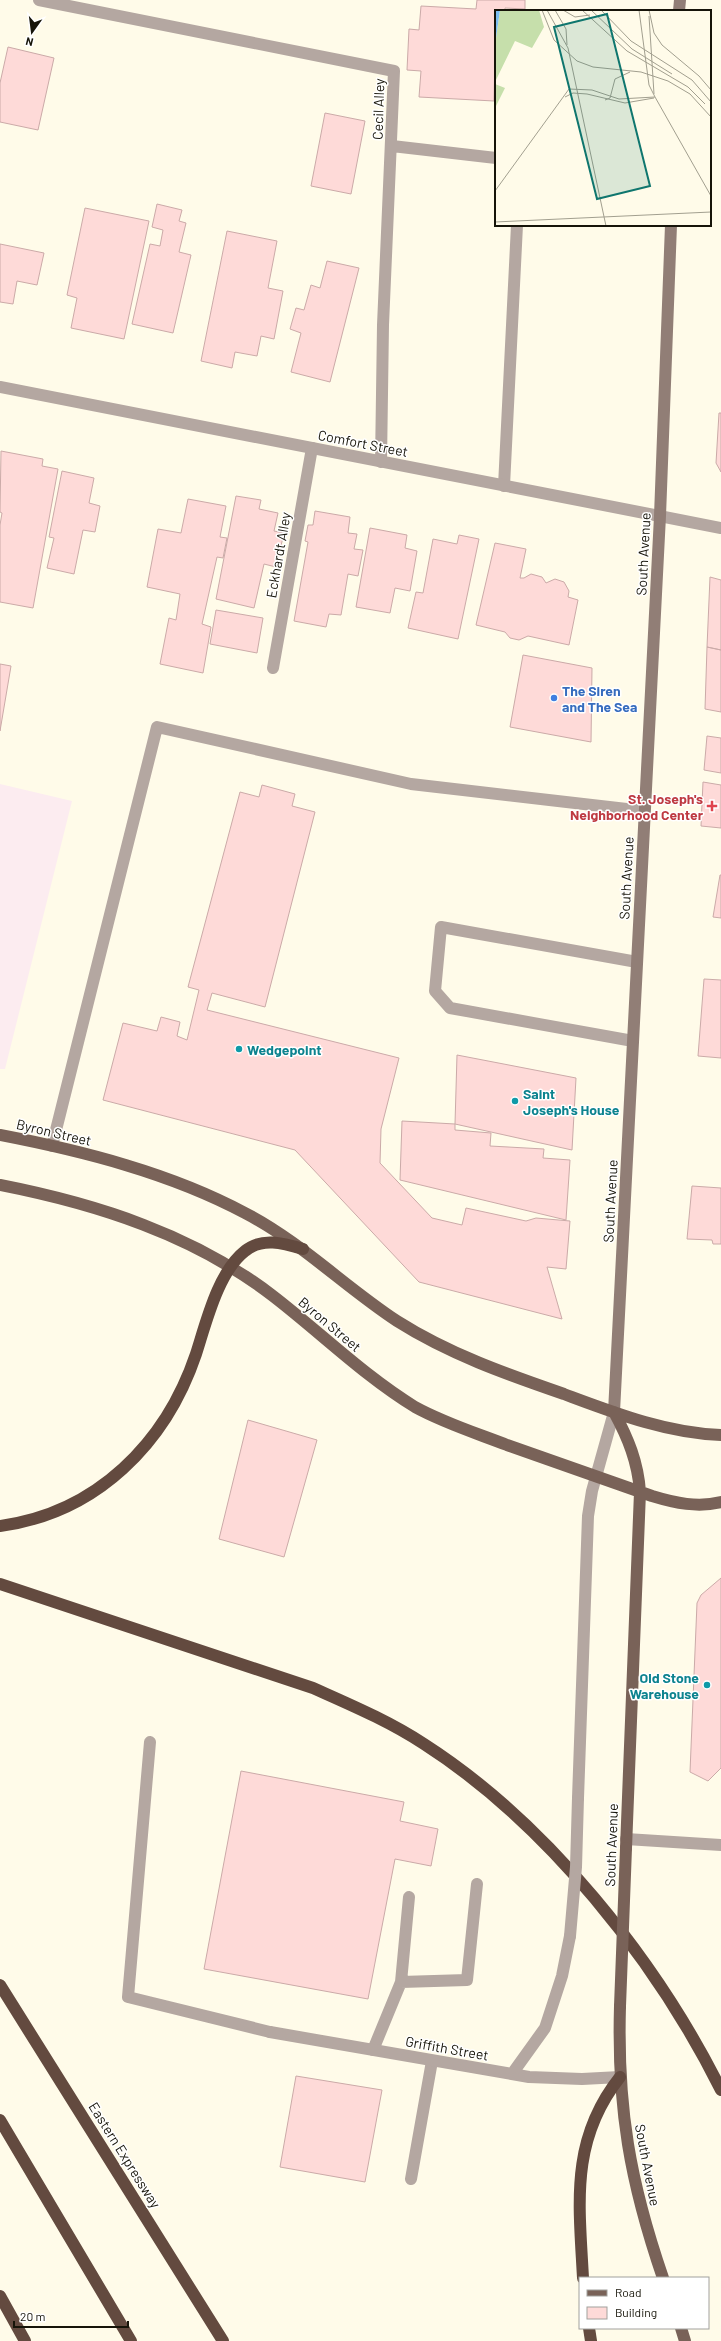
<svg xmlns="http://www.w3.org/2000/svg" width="721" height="2341" viewBox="0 0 721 2341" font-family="Barlow,sans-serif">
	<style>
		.commercial { fill: #fcecf0 }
		.building { fill: #fedad8; stroke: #cbaaa8 }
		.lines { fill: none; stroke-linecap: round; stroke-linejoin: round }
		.service { stroke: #b4a7a1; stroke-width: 12 }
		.minor { stroke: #b4a7a1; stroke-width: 12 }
		.secondary { stroke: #917e76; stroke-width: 12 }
		.primary { stroke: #796258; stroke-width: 12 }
		.motorway { stroke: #634a3f; stroke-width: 12 }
		.minor-bridge { stroke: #b4a7a1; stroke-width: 12 }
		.primary-bridge { stroke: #796258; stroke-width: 12 }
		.shop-dot { fill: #3f7fe0; stroke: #fff; stroke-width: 1.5 }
		.health-dot { fill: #e0444e; stroke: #fff; stroke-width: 1.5 }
		.culture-dot { fill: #0f9aa8; stroke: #fff; stroke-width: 1.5 }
		.labels { text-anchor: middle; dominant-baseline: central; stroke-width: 3; stroke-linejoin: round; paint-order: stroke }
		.street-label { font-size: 14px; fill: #161409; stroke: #fff }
		.shop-label { font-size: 14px; font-weight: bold; fill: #366cbe; stroke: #fff; text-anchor: start }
		.health-label { font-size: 14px; font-weight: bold; fill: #be3a42; stroke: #fff; text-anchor: end }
		.culture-label { font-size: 14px; font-weight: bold; fill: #0d838f; stroke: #fff; text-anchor: start }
		.inset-road { fill: none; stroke: #a29f8f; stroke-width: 1 }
		.view { fill: #0f766e; fill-opacity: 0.15; stroke: #0f766e; stroke-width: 2 }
		.inset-edge { fill: none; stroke: #161409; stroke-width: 2 }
	</style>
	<rect width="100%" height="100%" fill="#fffbe9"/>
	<path class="commercial" d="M0,784L72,801L5,1069H0Z"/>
	<path class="building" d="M477,0H525V9L505,8V11H496L494,101L419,97L421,71L407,70L409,29L419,30L421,6L476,9Z
		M8,47L54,58L38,130L0,122V83Z
		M325,113L365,121L351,194L311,186Z
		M157,204L182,210L179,221L186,223L179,252L191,255L173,333L132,324L150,244L160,246L163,230L152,227Z
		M85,208L149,221L124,339L71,328L77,298L67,295Z
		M227,231L277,241L268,288L283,291L274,339L261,336L257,356L235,352L232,368L201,361Z
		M0,244L44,253L37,285L17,281L13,304L0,302Z
		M327,261L359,268L330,382L291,372L301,333L290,329L296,308L304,310L311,285L320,288Z
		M719,413H721V472L716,463Z
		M1,451L43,459L42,466L58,469L33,608L0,602V525L2,513L0,512Z
		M62,471L94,478L89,503L100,506L95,532L83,530L74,574L47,568L54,538L49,537Z
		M236,496L261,500L259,509L278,513L274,531L284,533L276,567L264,564L254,608L216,599Z
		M188,499L226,506L220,537L227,538L223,558L217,557L202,624L211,627L203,673L160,664L169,618L176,620L180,594L147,587L158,529L181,533Z
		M315,511L350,517L348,533L357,534L354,549L363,550L358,576L348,574L341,615L329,614L326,627L294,621L308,542L305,541L308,525H313Z
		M370,528L407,535L405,548L417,551L410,591L395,588L390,613L356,607Z
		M459,535L479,539L458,639L408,628L416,592L423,593L433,539L457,544Z
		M495,543L526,549L520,578H524L531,574L542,577L546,583L555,579L564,582L569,591L568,597L578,600L569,645L528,636L519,640L510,638L505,632L476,625Z
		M710,577L721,580V650L707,647Z
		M216,610L263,618L257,653L210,644Z
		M707,647L721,650V712L705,709Z
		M523,655L592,668L591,742L510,727Z
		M0,664L11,666L0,731Z
		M707,736L721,738V773L704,770Z
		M703,782L721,785V828L701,826Z
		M262,785L295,794L292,806L315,812L265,1007L212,993L207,1010L399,1058L381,1129L380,1163L432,1218L462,1225L466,1208L526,1221L536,1218L570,1221L566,1269L547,1267L562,1319L419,1282L295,1150L103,1100L123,1023L157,1031L161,1017L180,1022L177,1036L187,1040L199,990L188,987L240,792L259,797Z
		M720,875H721V918L713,917Z
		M704,979L721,980V1058L698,1056Z
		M457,1055L576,1078L572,1150L455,1124Z
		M402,1121L455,1124V1130L491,1133L490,1146L544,1149L543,1158L570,1160L566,1220L400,1180Z
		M692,1186L721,1188V1244H713L712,1240L687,1239Z
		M248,1420L317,1440L284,1557L219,1539Z
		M721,1578V1768L708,1781L690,1772L697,1603L701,1595Z
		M241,1771L404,1802L400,1821L438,1829L431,1866L395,1859L368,1999L204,1969Z
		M296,2076L382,2090L365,2182L280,2167Z"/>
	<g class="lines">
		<path class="service" d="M39,0L394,71L383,325L381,462
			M392,146L496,158
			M504,486L517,225
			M273,668L312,448
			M633,1041L450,1008L435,991L441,927L637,962
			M52,1146L157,727L411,784L644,811
			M150,1742L128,1997L270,2032
			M626,1839L721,1845
			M401,1982L409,1897
			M373,2050L401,1982L467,1980L477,1884
			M411,2179L432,2061"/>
		<path class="minor" d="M0,387L721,528
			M578,1798L588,1516L592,1491L614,1412
			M270,2032L529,2077L582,2079L620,2077
			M512,2074L545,2028L562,1976L570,1936"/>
		<path class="secondary" d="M679,11L680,0
			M614,1412L660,516L671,225"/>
		<path class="primary" d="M0,1135C83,1151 170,1173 245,1213C301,1242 345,1287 397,1321C449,1354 506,1374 564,1394C615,1413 666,1433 721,1435
			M0,1185C97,1204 194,1235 273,1296C321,1333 363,1375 415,1407C444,1423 476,1433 507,1445C555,1462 604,1479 652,1496C675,1503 698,1508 721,1502
			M614,1412C628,1438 638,1462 640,1492L626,1848
			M620,2006C617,2108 630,2182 663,2278
			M681,2328L685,2341"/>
		<path class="motorway" d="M0,1526C97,1513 166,1443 196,1354C206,1323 218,1272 245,1251C262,1237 283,1243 303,1249
			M0,1584L313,1688C351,1705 389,1721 424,1744C547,1823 656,1960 721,2090
			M0,1985L223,2341
			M0,2120L131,2341
			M583,2278C579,2202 570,2140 620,2077
			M0,2296L25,2341
			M589,2328L591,2341"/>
		<path class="minor-bridge" d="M570,1936L576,1867L578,1798"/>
		<path class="primary-bridge" d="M620,2006L626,1848"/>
	</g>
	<circle class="shop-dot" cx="554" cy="698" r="4"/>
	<path class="health-dot" d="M710 800h4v4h4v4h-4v4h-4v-4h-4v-4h4z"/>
	<g class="culture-dot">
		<circle cx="239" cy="1049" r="4"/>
		<circle cx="515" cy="1101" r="4"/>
		<circle cx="707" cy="1685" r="4"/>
	</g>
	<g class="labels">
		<g class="street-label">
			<text transform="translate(378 109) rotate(-88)">Cecil Alley</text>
			<text transform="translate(363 443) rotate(11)">Comfort Street</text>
			<text transform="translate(643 554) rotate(-87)">South Avenue</text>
			<text transform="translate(278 555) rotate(-80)">Eckhardt Alley</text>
			<text transform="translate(626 878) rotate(-87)">South Avenue</text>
			<text transform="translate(54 1132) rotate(13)">Byron Street</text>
			<text transform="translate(610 1201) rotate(-87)">South Avenue</text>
			<text transform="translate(330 1324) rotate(40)">Byron Street</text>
			<text transform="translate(611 1845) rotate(-88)">South Avenue</text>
			<text transform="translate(447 2048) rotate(10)">Griffith Street</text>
			<text transform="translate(125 2155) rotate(58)">Eastern Expressway</text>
			<text transform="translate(648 2165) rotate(79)">South Avenue</text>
		</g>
		<g class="shop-label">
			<text x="562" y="690">The Siren<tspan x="562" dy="16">and The Sea</tspan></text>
		</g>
		<g class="health-label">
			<text x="703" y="798">St. Joseph's<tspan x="703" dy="16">Neighborhood Center</tspan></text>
		</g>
		<g class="culture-label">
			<text x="247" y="1049">Wedgepoint</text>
			<text x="523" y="1093">Saint<tspan x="523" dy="16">Joseph's House</tspan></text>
			<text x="699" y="1677" text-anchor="end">Old Stone<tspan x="699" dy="16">Warehouse</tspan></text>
		</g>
	</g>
	<g transform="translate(495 10)">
		<rect width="216" height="216" fill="#fffbe9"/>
		<path d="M5,0H44L49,17L37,38L20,31L0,72V35ZM0,74L10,78L1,96L0,95Z" fill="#c6dfab"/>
		<path d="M0,0H5L0,35Z" fill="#7cbdf1"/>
		<path class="inset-road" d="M47,0L59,30L82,51L98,57L146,62L173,71L195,84L216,107M52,0L73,38L111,216M60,0L71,19L72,35M68,0L80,7L95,5M87,0L132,41L193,77L210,94M96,0L137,39L177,64M106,0L136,31L197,70L216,92M144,0L154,75L160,87M154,0L159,23L167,35L204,66L216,80M154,6L159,84M70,87L78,83L92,84L130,93L159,88M160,87L216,186M110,90L115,88L120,69L135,62M0,181L74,79L97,80L124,89L160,87M0,212L216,202"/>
		<path class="view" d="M112,4L155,176L102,189L59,17Z"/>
		<rect width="216" height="216" class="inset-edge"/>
	</g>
	<rect x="579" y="2277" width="130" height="52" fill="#ffffff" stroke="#a2a19d"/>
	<rect x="587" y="2290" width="20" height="6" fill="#796258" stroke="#a2a19d"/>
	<text x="615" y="2297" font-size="12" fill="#161409">Road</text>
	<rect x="587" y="2307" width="20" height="12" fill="#fedad8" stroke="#a2a19d"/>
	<text x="615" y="2317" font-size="12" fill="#161409">Building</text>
	<g transform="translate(32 32) rotate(194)" stroke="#ffffff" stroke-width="3" paint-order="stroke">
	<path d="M0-3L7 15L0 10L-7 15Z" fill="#161409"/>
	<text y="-6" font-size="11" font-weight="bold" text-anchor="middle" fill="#161409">N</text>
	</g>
	<path d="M14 2321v6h114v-6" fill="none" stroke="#161409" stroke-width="2"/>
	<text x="20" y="2321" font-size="12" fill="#161409" stroke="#ffffff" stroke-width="3" paint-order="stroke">20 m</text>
</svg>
